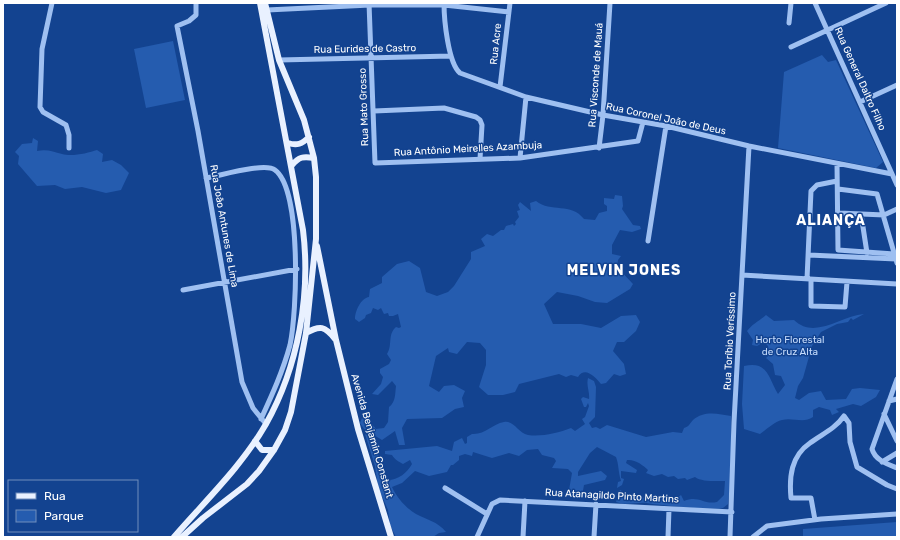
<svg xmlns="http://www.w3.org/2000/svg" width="900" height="540" viewBox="0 0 900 540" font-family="Rubik,sans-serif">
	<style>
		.green { fill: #255caf }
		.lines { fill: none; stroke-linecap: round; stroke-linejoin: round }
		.minor { stroke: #9fc0f1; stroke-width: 5 }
		.major { stroke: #e9f1ff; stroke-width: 6 }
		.labels { text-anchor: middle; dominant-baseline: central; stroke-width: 3; stroke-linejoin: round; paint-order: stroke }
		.street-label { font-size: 10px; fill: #fff; stroke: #134390 }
		.park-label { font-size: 10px; fill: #c6dcfc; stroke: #134390 }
		.district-label { font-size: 14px; font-weight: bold; letter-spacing: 1px; fill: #fff; stroke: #134390 }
	</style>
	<rect width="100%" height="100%" fill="#134390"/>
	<path class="green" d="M173,41L185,100L146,108L134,49Z
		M822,55L828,62L836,60L883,162L876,168L778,148L784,72Z
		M33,138L38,141L37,151C48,149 53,152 62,154C72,157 88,153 97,150L103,154L102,162L112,160L121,165L129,173L121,190L106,193L82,187L65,189L55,185L37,186L18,164L19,156L15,152L22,144L32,143Z
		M615,195L622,196L623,206L622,209L633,225L640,226L641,229L632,232L620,230L612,245V254L621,256L618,260L617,267L633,284L630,289L607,303L595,302L578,296L557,292L544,304L553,324H581L601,328L621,316L636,315L640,322L636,331L624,342H617L613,351L624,364L626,374L620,376L614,374L606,383L601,384C595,377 585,366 578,377L571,375L566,377L559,374L519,384L515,392L503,395H488L479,387L486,365V350L480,343L467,342L457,354L449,352L448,348L436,356L429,386L439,392L444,386L454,385L465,391L462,398L464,407L455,409L442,418L407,419L402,428L405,445H399L395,431L382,440L364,429L360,423L362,418L366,417L376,429L384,428L388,422L389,407C396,402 395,393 396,386L392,381L378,395L372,394L381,384L383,377L380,373V369L389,364L391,360L387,354C393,345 387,335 396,327L399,328L401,327L398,314L393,316H389L388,313L384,314L381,308L378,310L373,308L371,313L366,315L365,318L359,322L355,319C355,311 361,298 369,297L370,289L382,283V277L397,264L409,261L420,268L426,292L437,296L448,292L454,286L471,259V252L485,246L481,239L487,234L493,236L501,230H504L506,226L513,224L514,226L516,224L515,222L519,217L517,211L520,210L518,205L520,202L531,211L530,203L536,201C551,213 571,202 584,219L595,220L599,213L607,211V206L604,204V198L614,199Z
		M864,314L853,320L851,318L848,322L837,324L821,332L812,346L803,378L798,386L795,398L799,400L809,393L821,391L826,400L846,399L852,389L860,388L880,390L876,397L861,406L853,404L836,409L839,412L832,415L830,410L819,407L813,410V417C803,424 793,417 782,420C774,422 767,429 760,434L744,429L742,404L744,366C768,361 768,377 778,394L785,385L781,376L775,375L773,364L766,358L769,355L768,346L764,342L757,346L752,345L753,340L747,331C752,324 759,321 766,315L774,321L794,320C815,340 840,316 864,314Z
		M588,378L594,381L596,387L595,417L589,423L592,428L596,427L600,429L607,425L646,437L673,432L682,433L684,428C690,426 689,424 693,420C704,410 719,414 731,416V476L728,504C728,504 723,508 723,508C714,511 658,505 646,503C637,502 626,506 616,502L618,496L617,492L621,490L624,497L659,498L662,495L665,498L676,499L681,495L684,501C699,495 703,505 717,502L724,495L725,481C717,481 701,482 695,477L687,480L685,478L678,479L674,476L668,477L662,474L654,476L646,473L648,470C643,465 635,459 627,460L626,463L637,470L636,473L621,471V478L624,479L622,485L617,488L618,482L621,481C618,472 619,465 616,457L597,447L590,453L578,472V476L601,471L607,476L605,480L584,485L582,496H572L569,490L572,473L568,469L552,468L556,461L554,458L542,455L538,449L527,450L519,456L509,453L492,458L473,452L472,456L465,454L459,456V460L453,465H451L447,472L429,476L415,471L402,483L392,487C397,498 406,508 416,514C427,520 437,521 446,532L439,533L433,537H396L390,525L388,510L378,487L375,466L365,434L372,438L379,445L376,449L381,462L379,466L388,480C398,480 407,473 412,464L410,460L403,464C398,461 395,460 392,455L385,454V451L437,446L452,451L454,442L462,438L465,444L467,443V437L472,434C485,435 492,424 504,422C514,420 518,433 528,435C541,437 558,433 571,428L575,431L585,424L582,419L585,417L589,406L588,403L586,407H584L581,399L583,397L589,399C590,392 586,386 588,378Z
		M897,522V537H803V529Z"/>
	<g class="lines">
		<path class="minor" d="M52,3L42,49L40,107L43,112L66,125L69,135V148
			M196,3V15L189,21L177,26L198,131L242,382L253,408L266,424
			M369,3L375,163L520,158L638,141L643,122
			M444,3C444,19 448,63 460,73L526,97L603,115L666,126L749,146L892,174
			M815,3L897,185
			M267,10L370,5H444L509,12
			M789,23L791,3
			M791,47L886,3
			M279,60L451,56
			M500,87L510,3
			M860,102L897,85
			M374,111L444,108L476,117L480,120L482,125L480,159
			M599,148L603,115L610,3
			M520,158L526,97
			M837,164L838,250L894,254
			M206,178C219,176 265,162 275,170C302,190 297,313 290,345C283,371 272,395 261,419
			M838,189L877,194L897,263
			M839,213L884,215L897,209
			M861,214L867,253
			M648,241L666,126
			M809,255L896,259
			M742,275L897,284
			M807,279L811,191L817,185L837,181
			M811,280V306L845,307L847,282
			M183,290L297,269
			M897,379L872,449C875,460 887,464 897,468
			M889,401L897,399
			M884,414L897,441
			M882,462L897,453
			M445,488L487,514
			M815,520L811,498H791C789,477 791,456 810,443C822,434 835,429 844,416L849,423L850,442L857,467L887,485L897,489
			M477,537L492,504L500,500L732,512
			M523,537L525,501
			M594,537L596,504
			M668,537L669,509
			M730,537L734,422L749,146
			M753,537L767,526L821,519L897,514"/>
		<path class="major" d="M288,143C297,146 302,144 309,137
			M292,165C299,157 303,156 314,158
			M317,246L336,340L358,429L391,537
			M306,333C320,325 325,326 335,339
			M255,441L262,450H274
			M174,537C205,501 242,466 266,424C298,367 311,295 303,230L260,3
			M182,537L203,518L247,484L259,471L274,450L285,430L291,412L306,333L316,239V177L314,158L304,120L279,60L265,3"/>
	</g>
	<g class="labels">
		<g class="street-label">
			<text transform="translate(496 44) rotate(-84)">Rua Acre</text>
			<text transform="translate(365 49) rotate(-1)">Rua Eurides de Castro</text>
			<text transform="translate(596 75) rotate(-86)">Rua Visconde de Mauá</text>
			<text transform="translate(860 79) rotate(66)">Rua General Daltro Filho</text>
			<text transform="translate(364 107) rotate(-92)">Rua Mato Grosso</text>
			<text transform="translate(666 119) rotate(12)">Rua Coronel João de Deus</text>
			<text transform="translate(468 149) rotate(-3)">Rua Antônio Meirelles Azambuja</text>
			<text transform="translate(224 226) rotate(80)">Rua João Antunes de Lima</text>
			<text transform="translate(730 341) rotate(-87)">Rua Toríbio Veríssimo</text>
			<text transform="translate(372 436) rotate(74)">Avenida Benjamin Constant</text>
			<text transform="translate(612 496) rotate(3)">Rua Atanagildo Pinto Martins</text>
		</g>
		<g class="park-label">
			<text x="790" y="340">Horto Florestal<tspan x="790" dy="12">de Cruz Alta</tspan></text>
		</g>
		<g class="district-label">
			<text x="831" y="220">ALIANÇA</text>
			<text x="624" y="270">MELVIN JONES</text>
		</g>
	</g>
	<rect width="900" height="540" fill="none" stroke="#ffffff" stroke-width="8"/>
	<rect x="8" y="480" width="130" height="52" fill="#134390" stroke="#718ebc"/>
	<rect x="16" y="493" width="20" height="6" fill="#e9f1ff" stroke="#718ebc"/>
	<text x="44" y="500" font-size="12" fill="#ffffff">Rua</text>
	<rect x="16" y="510" width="20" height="12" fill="#255caf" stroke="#718ebc"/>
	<text x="44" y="520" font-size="12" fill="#ffffff">Parque</text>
</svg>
